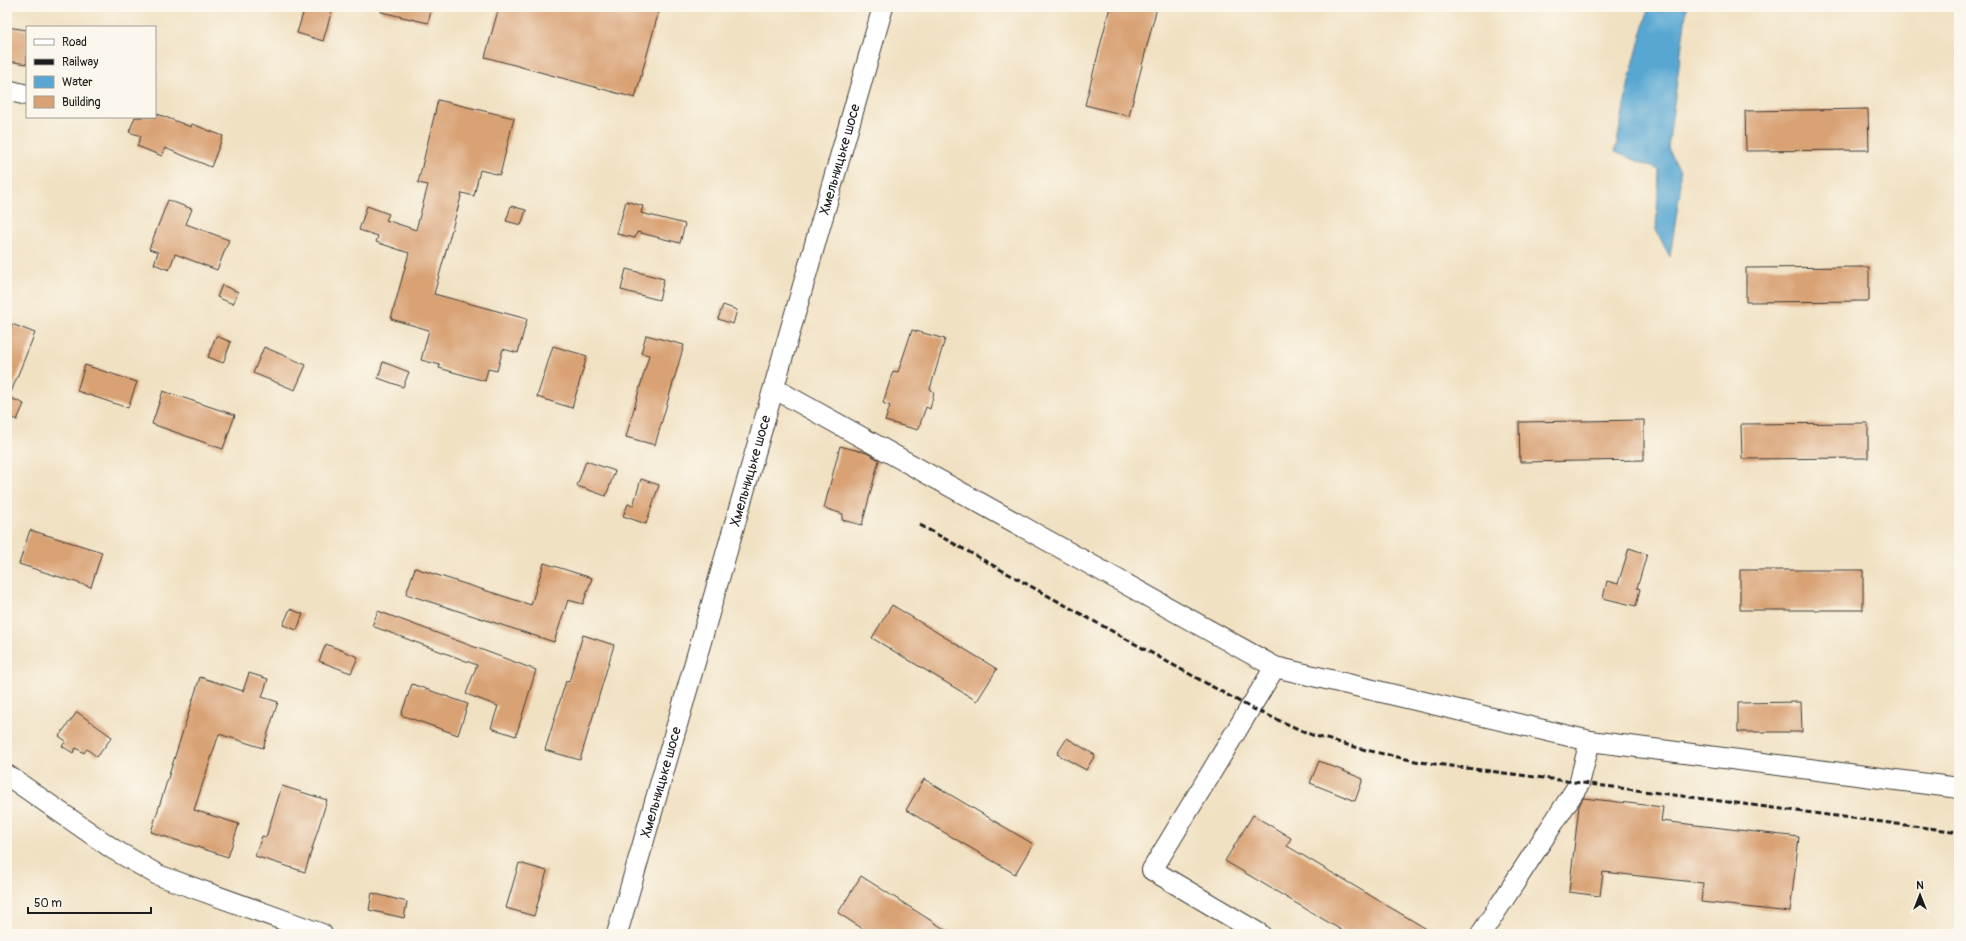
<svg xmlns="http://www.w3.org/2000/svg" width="1966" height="941" viewBox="0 0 1966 941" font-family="Pangolin,sans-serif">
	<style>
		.water { fill: #59a7d2; stroke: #3a6277 }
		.building { fill: #d9a275 }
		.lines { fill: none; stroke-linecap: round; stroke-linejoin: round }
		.minor-casing { stroke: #3c3a35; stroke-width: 22 }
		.minor { stroke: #fff; stroke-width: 20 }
		.rail { stroke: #1c1c1c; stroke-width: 3; stroke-dasharray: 6 3; stroke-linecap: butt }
		.labels { text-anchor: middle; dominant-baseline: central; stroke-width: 3; stroke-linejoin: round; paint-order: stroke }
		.street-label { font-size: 14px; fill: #1c1c1c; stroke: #fbf7ec }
	</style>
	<rect width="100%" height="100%" fill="#fbf7ec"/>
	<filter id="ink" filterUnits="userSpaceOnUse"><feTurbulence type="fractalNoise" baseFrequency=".025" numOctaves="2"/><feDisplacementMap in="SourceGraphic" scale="8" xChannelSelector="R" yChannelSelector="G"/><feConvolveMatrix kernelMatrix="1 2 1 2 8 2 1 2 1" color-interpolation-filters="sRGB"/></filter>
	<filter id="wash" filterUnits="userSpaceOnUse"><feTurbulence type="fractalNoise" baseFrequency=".012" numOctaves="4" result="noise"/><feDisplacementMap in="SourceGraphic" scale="16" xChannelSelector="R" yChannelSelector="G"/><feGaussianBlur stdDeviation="0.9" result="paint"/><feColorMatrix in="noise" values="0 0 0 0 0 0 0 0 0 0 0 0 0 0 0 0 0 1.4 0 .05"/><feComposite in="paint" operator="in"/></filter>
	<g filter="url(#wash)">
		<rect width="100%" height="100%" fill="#f1e1c3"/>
		<path class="water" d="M1649,7H1687L1668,148L1680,171V191L1670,257L1656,230L1659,170L1615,152L1630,76Z"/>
		<g id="blocks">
			<path class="building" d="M305,7H333L323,41L297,33Z
				M382,7H432L428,23L381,12Z
				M499,7H660L635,98L485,57Z
				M1110,7H1157L1129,116L1085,105Z
				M7,27L27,30V64L7,61Z
				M438,100L514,118L500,175L480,170L474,196L462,193L434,294L527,319L518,353L503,349L497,371L488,369L485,381L439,368L440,365L421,360L429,330L391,319L409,253L376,242L378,236L359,230L367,206L389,214L386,220L416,230L428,185L418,183Z
				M1868,109L1869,150L1746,151L1745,111Z
				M155,113L191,127L192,124L223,136L211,167L165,148L162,156L137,146L141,136L129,132L135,117H155Z
				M168,200L192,209L186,224L229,240L217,270L175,254L169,270L154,264L158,252L149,249Z
				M626,201L643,206L641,213L685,224L680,243L637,232L635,238L617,234Z
				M511,206L526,210L521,225L506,221Z
				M1869,267V301L1746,302V268Z
				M626,269L664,279L659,300L621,290Z
				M222,285L238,292L233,304L217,297Z
				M723,305L737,310L733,324L718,319Z
				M12,324L35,333L9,397L24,404L17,420L7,416V337Z
				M912,330L945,339L930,389L934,392L930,409L926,407L918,430L885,421L890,406L883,403L893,371L898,372Z
				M646,335L684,345L655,445L626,437L649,355L641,353Z
				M216,336L231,342L223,363L208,357Z
				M553,346L587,356L572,408L537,397Z
				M264,347L306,365L295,390L253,373Z
				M383,362L409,372L403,387L378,378Z
				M85,365L137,382L128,408L77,391Z
				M163,391L235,415L223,449L152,424Z
				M1644,420V460L1520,462L1519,422Z
				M1868,423V458L1742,459L1741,424Z
				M840,446L867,453L879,460L862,525L842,520L843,514L824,508Z
				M586,461L615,471L606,496L577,486Z
				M641,479L659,485L646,524L623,516L628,504L633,506Z
				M30,530L102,552L91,587L19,564Z
				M1629,548L1647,554L1637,588L1640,589L1636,606L1603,598L1607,581L1618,584Z
				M544,563L592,578L583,604L568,600L554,642L406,594L415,568L531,605Z
				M1740,570H1863V610H1740Z
				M892,605L997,669L977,701L872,638Z
				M290,609L303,614L297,630L283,625Z
				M378,611L536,670L516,736L491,728L498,706L466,694L477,665L372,626Z
				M583,635L614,645L580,760L545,750L566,681L569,682Z
				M326,644L358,657L351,673L319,661Z
				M249,673L268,679L262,697L278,702L263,748L219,734L194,810L239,824L228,857L151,832L200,677L243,691Z
				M412,684L468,704L458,735L401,715Z
				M1801,702L1802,732H1738V703Z
				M77,712L112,737L97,757L87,749L84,753L76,748L73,753L62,746L66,741L59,736Z
				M1067,738L1095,755L1086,770L1057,754Z
				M1319,761L1363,779L1355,801L1310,783Z
				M924,779L1033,844L1015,874L906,810Z
				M282,786L327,800L305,872L255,856L262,836L266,837Z
				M1583,798L1663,807L1661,821L1799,837L1790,912L1701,902L1703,883L1603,872L1600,896L1569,892L1579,806Z
				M1253,815L1291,838L1287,846L1435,934H1348L1225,861Z
				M519,863L547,871L534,916L506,908Z
				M861,876L952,934H871L838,913Z
				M372,893L407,902L404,918L369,910Z"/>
		</g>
	</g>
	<g filter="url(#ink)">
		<use href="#blocks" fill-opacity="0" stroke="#3c3a35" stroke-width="1"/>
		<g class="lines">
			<g class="minor-casing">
				<g id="minor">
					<path d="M7,90L27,95"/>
					<path d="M775,389L1275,667L1590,741L1959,788"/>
					<path d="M7,775L113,849L158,875L322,934"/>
					<path id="s1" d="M617,934L883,7"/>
					<path d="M1260,934L1152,870L1275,667"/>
					<path d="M1481,934L1579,784L1590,741"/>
				</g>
			</g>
			<use href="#minor" class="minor"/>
			<path class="rail" d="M920,525L1251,708L1312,735L1366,750L1420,762L1959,832"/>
		</g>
	</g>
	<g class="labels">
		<g class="street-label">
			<text stroke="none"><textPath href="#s1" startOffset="806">Хмельницьке шосе</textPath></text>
			<text stroke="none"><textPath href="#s1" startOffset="482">Хмельницьке шосе</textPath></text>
			<text stroke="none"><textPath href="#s1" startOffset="158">Хмельницьке шосе</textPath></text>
		</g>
	</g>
	<rect width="1966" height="941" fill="none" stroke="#fbf7ec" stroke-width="24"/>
	<rect x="26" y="26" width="130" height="92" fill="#fbf7ec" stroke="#a29f99"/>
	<rect x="34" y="39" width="20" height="6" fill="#ffffff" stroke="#a29f99"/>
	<text x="62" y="46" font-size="12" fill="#1c1c1c">Road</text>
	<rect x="34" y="59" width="20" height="6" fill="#1c1c1c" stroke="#a29f99"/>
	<text x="62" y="66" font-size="12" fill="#1c1c1c">Railway</text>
	<rect x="34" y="76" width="20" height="12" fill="#59a7d2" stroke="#a29f99"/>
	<text x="62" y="86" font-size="12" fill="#1c1c1c">Water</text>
	<rect x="34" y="96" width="20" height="12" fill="#d9a275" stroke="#a29f99"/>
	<text x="62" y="106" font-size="12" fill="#1c1c1c">Building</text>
	<g transform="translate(1920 895)" stroke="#fbf7ec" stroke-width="3" paint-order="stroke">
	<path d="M0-3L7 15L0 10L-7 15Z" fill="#1c1c1c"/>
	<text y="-6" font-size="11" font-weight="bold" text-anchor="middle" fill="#1c1c1c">N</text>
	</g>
	<path d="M28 907v6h123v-6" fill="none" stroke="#1c1c1c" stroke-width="2"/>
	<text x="34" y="907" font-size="12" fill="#1c1c1c" stroke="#fbf7ec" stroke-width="3" paint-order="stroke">50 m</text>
</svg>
